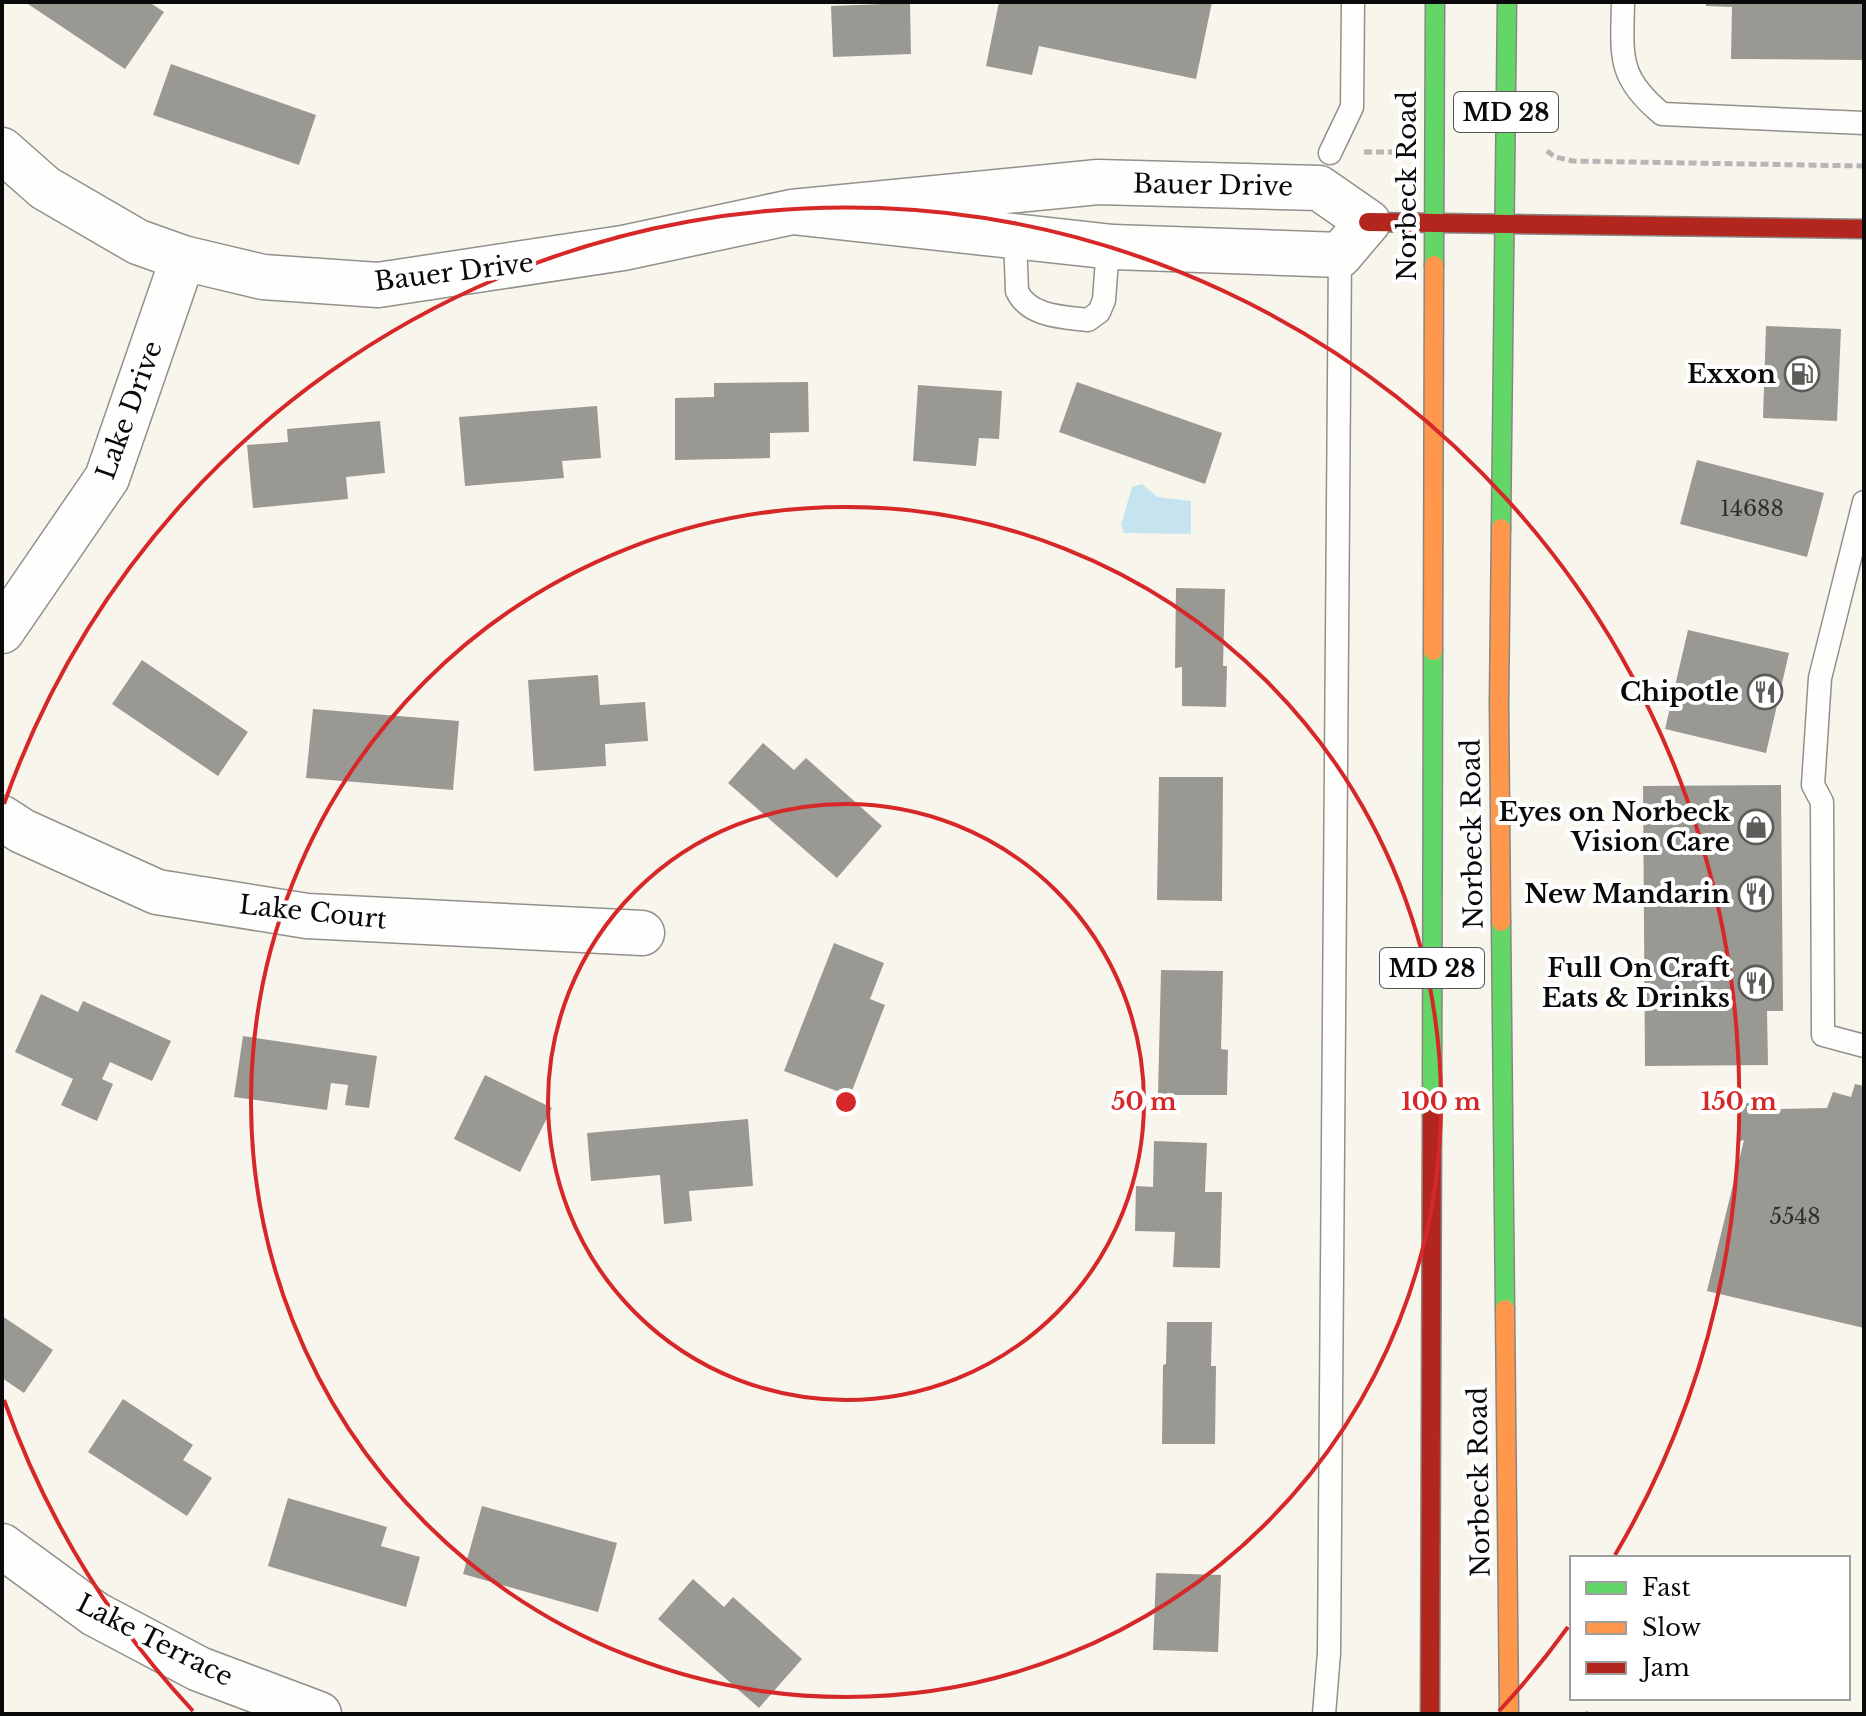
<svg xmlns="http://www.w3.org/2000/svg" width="1866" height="1716" viewBox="0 0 1866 1716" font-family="'Libre Baskerville',serif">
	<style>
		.water { fill: #c6e4ef }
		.building { fill: #9a9893 }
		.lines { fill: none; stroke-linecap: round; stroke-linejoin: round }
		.lane-casing { stroke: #91908c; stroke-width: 25 }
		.street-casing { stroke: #91908c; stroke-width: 47 }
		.fast-casing { stroke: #888683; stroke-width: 21 }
		.slow-casing { stroke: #888683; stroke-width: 21 }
		.jam-casing { stroke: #888683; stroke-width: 21 }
		.path { stroke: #b7b6b5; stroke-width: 5; stroke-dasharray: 8 4; stroke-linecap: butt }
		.lane { stroke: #fefefc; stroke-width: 22 }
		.street { stroke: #fefefc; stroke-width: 44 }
		.fast { stroke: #63d668; stroke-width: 18 }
		.slow { stroke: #ff974d; stroke-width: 18 }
		.jam { stroke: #b3261e; stroke-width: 18 }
		.ring { fill: none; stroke: #d62828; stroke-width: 4 }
		.labels { text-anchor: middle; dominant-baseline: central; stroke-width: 8; stroke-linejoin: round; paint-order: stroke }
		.number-label { font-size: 22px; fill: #2e2e2c }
		.shield { fill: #fff; stroke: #545454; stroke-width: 2 }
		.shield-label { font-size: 24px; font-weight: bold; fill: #0a0a0a }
		.street-label { font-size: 26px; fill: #0a0a0a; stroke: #fff }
		.poi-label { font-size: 26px; font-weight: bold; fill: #0a0a0a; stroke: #fff; text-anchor: end }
		.centre { fill: #d62828; stroke: #fff; stroke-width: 4 }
		.ring-label { font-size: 24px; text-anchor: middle; font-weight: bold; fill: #d62828; stroke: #fff; stroke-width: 8; stroke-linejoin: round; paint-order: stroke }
	</style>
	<rect width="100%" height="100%" fill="#f8f5ed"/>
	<path class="water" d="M1142,484L1158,497L1191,501V534L1124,533L1121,525L1132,487Z"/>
	<path class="building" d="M25,2H149L164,12L125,69Z
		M999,2H1212L1196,79L1039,46L1032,75L986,66Z
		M1706,2H1864V60L1731,59L1732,7L1706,6Z
		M910,3L911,54L833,57L831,6Z
		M171,64L316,115L299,165L153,115Z
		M1766,326L1841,329L1837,421L1763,418Z
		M808,382L809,432L770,433V458L675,460V398L714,397V383Z
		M1077,382L1222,433L1205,484L1059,432Z
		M918,385L1002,391L999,439L979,438L976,466L913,461Z
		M597,406L601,458L562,461L564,478L465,486L459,417Z
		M380,421L385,473L346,477L348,499L253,508L247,445L288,442L287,429Z
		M1697,460L1824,493L1807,557L1680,524Z
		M1176,588L1225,589L1223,666H1227L1226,707L1182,706V667L1175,668Z
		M1688,630L1789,653L1766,753L1665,729Z
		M142,660L248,732L218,776L112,704Z
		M598,675L600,705L645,702L648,741L605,744L606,766L534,771L528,680Z
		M313,709L459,721L453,790L306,778Z
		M763,743L794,770L806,758L882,826L837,878L728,783Z
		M1159,777H1223L1222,901L1157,900Z
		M1781,785L1783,1011H1767L1768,1065L1645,1066L1643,786Z
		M834,943L884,963L870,999L885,1005L850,1096L784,1071Z
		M1161,970L1223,971L1221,1049L1228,1050L1227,1095H1158Z
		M41,994L78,1012L83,1001L171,1041L152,1081L110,1062L102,1079L113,1084L97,1121L61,1105L73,1079L15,1052Z
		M243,1036L377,1056L369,1108L345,1105L348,1085L331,1083L327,1110L234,1097Z
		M485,1075L552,1108L520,1172L454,1139Z
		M1855,1084L1864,1086V1328L1707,1291L1744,1140L1740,1141V1103H1777V1109L1827,1108L1833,1092L1851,1097Z
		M748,1119L753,1186L689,1191L692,1221L664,1224L660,1175L591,1181L587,1133Z
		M1154,1141L1207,1143L1205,1192H1222L1220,1268L1173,1267L1175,1232L1135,1231L1136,1186L1153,1187Z
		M2,1316L53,1350L24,1393L2,1378Z
		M1167,1322H1212L1211,1366H1216L1215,1444H1162L1163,1365L1166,1364Z
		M123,1399L193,1445L183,1460L212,1478L187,1516L88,1452Z
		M288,1498L387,1527L381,1546L420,1557L406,1607L268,1566Z
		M482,1506L617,1543L598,1612L463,1574Z
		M1156,1573L1221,1575L1218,1652L1153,1650Z
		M693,1579L724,1607L733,1597L802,1659L759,1708L658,1619Z"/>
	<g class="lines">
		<g class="lane-casing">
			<path id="lane" d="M1623,2C1622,56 1617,77 1662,114L1864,123
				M1330,153L1352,107L1353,2
				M1015,237L1017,291C1029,317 1064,317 1088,320L1099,312L1104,300L1108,247
				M1864,502L1820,678L1813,785L1822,802L1823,1035L1864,1046
				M1324,1714L1329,1653L1340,255"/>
		</g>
		<g class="street-casing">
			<path id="street" d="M2,150L45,188L138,242L183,258L263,277L378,285L623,248L792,212L1098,182L1319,188L1368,222L1340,255L1113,247L792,212
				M2,631L107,478L183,258
				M2,818L22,831L157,892L307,916L642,933
				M2,1546L95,1614L199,1669L319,1714"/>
		</g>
		<g class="fast-casing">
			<path id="fast" d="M1434,265L1435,2
				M1501,528L1507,2
				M1501,922L1505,1309
				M1432,1116L1433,651"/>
		</g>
		<g class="slow-casing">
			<path id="slow" d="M1501,528L1499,702L1501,922
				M1433,651L1434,265
				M1505,1309L1509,1714"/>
		</g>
		<g class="jam-casing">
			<path id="jam" d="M1368,222L1864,229
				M1430,1714L1432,1116"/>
		</g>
		<path class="path" d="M1547,151L1555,157L1573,161L1864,166
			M1364,152H1394
			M1585,1713L1588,1714"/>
		<use href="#lane" class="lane"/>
		<use href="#street" class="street"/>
		<use href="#fast" class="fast"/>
		<use href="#slow" class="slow"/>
		<use href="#jam" class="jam"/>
	</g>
	<g class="ring">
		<circle cx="846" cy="1102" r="298"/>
		<circle cx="846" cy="1102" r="595"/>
		<path d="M1568 1627A893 893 0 0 1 1499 1711M193 1711A893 893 0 0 1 4 1400M4 804A893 893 0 1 1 1615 1555"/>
	</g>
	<defs>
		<g id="fuel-ring" transform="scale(1.8)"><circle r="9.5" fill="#fff" stroke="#5d5c59" stroke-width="1.5"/><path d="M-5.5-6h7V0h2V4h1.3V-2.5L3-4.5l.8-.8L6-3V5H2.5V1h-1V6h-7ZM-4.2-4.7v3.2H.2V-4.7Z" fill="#5d5c59"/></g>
		<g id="restaurant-ring" transform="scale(1.8)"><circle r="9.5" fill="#fff" stroke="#5d5c59" stroke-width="1.5"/><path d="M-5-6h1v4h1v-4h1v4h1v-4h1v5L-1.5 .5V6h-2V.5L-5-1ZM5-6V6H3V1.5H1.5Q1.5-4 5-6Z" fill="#5d5c59"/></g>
		<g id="shop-ring" transform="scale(1.8)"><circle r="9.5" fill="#fff" stroke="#5d5c59" stroke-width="1.5"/><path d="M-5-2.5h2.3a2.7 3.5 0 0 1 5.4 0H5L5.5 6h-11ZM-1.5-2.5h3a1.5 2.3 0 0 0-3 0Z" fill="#5d5c59"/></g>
	</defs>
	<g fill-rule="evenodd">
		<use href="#fuel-ring" x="1802" y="374"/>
		<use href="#restaurant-ring" x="1765" y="692"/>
		<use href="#shop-ring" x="1756" y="827"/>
		<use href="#restaurant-ring" x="1756" y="894"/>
		<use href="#restaurant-ring" x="1756" y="983"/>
	</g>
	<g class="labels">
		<g class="number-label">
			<text x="1752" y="508">14688</text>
			<text x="1795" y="1216">5548</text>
		</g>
		<g class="shield">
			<rect x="1454" y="92" width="104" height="40" rx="6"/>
			<rect x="1380" y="948" width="104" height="40" rx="6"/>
		</g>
		<g class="shield-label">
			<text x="1506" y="112">MD 28</text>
			<text x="1432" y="968">MD 28</text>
		</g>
		<g class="street-label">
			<text transform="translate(1213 185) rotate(1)">Bauer Drive</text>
			<text transform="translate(1407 186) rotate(-90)">Norbeck Road</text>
			<text transform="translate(454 272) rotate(-7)">Bauer Drive</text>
			<text transform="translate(129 410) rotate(-70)">Lake Drive</text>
			<text transform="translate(1472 834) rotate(-91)">Norbeck Road</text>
			<text transform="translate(313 912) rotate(6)">Lake Court</text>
			<text transform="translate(1479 1482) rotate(-91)">Norbeck Road</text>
			<text transform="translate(155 1640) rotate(27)">Lake Terrace</text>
		</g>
		<g class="poi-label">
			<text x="1776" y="374">Exxon</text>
			<text x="1739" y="692">Chipotle</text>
			<text x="1730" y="812">Eyes on Norbeck<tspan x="1730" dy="30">Vision Care</tspan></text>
			<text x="1730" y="894">New Mandarin</text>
			<text x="1730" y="968">Full On Craft<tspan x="1730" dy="30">Eats &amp; Drinks</tspan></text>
		</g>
	</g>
	<circle cx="846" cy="1102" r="12" class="centre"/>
	<g class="ring-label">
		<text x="1144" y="1110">50 m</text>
		<text x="1441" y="1110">100 m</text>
		<text x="1739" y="1110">150 m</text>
	</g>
	<rect width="1866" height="1716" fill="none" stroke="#0a0a0a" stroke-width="8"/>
	<rect x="1570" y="1556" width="280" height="144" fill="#ffffff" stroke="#9d9d9d" stroke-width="2"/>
	<rect x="1586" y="1582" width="40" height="12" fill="#63d668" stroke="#9d9d9d" stroke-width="2"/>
	<text x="1642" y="1596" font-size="24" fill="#0a0a0a">Fast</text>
	<rect x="1586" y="1622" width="40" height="12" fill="#ff974d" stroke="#9d9d9d" stroke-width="2"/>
	<text x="1642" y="1636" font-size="24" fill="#0a0a0a">Slow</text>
	<rect x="1586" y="1662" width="40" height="12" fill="#b3261e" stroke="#9d9d9d" stroke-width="2"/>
	<text x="1642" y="1676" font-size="24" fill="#0a0a0a">Jam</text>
</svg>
